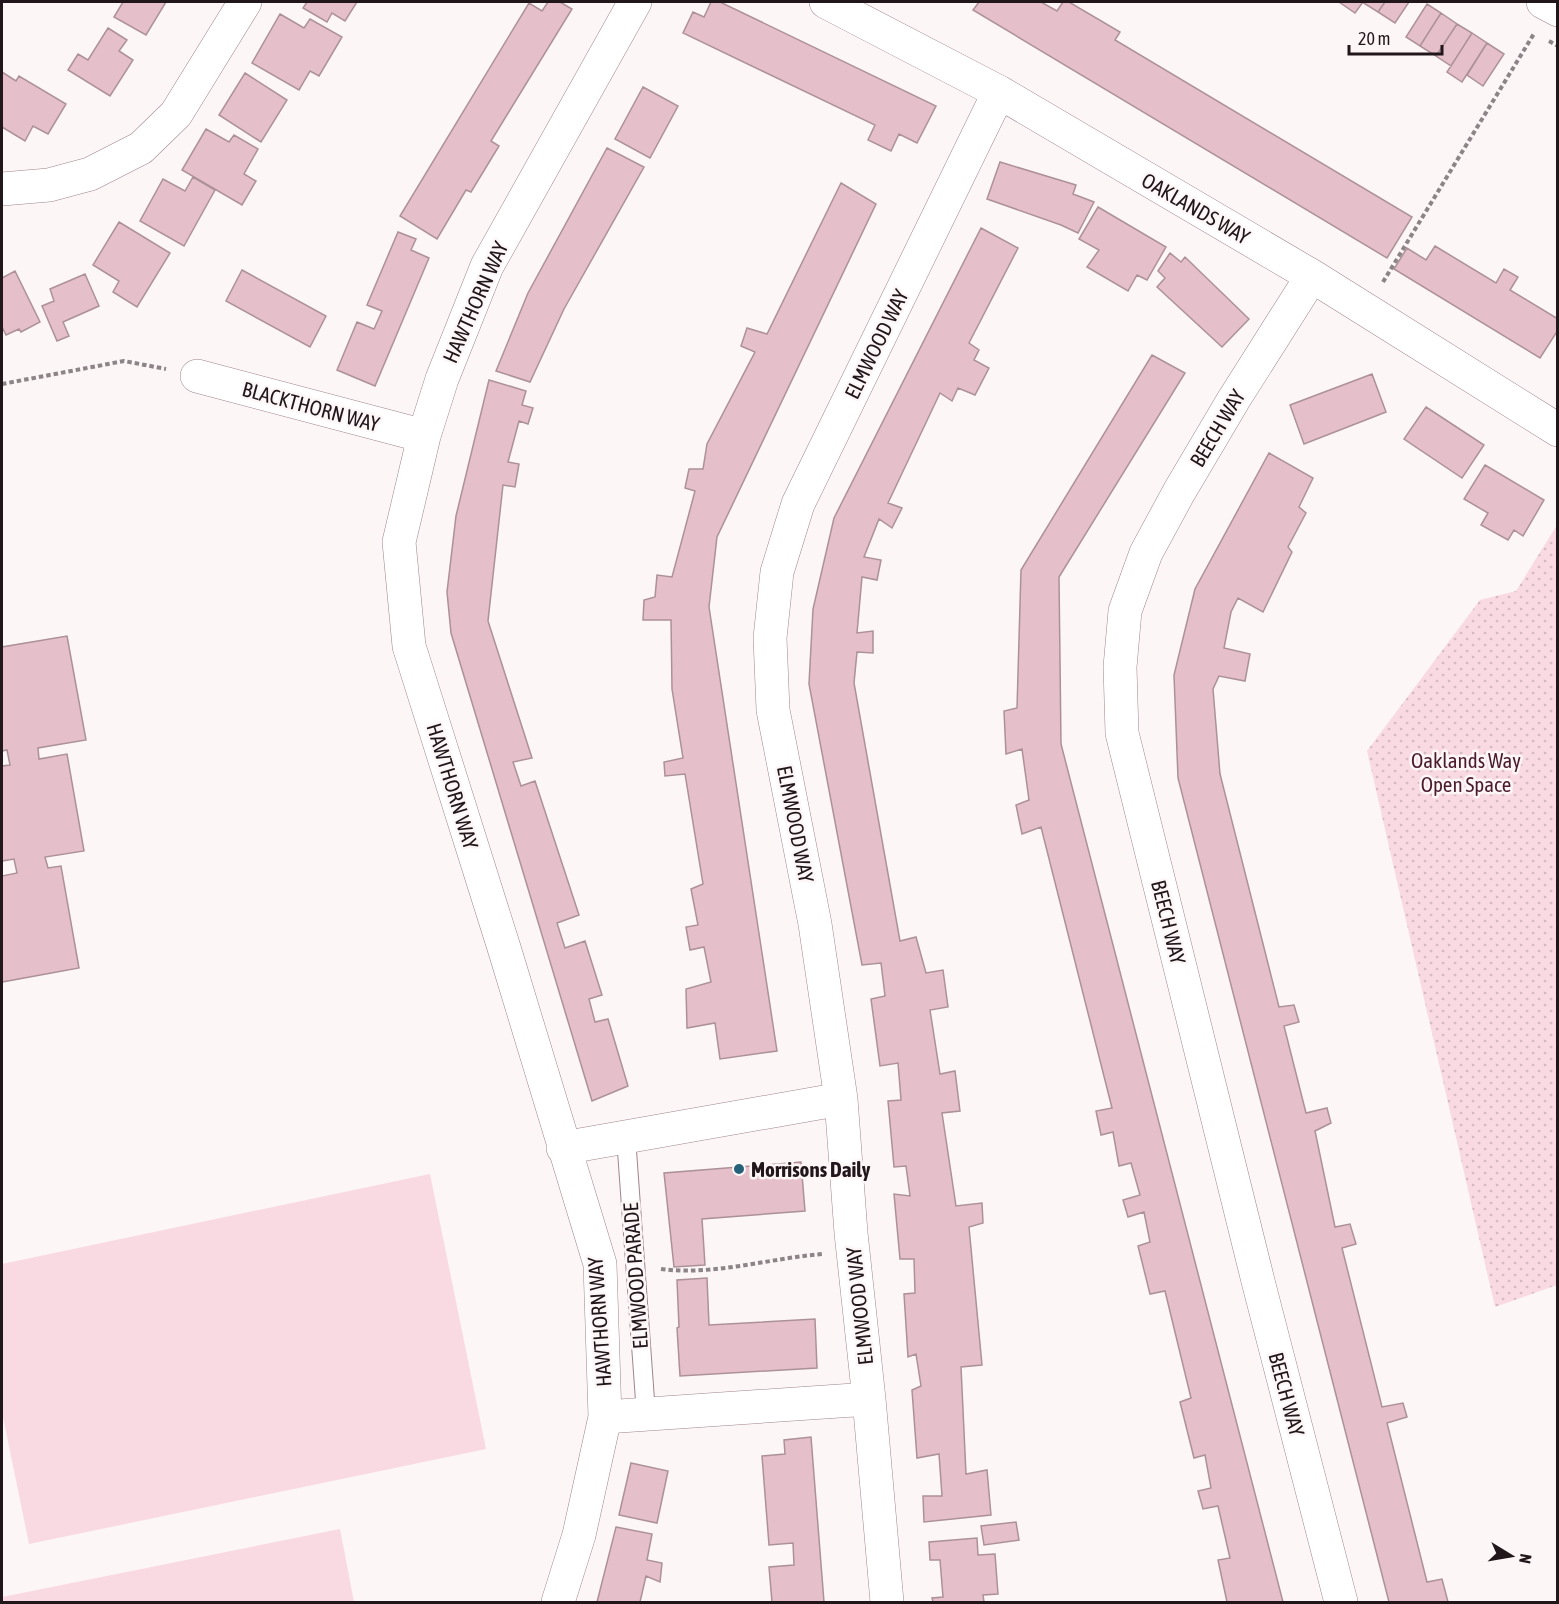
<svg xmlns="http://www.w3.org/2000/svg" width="1559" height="1604" viewBox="0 0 1559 1604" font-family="'Asap Condensed',sans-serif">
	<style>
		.grass { fill: #fadae2 }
		.park { fill: url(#park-dots) }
		.building { fill: #e5bfc9; stroke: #ad9198; stroke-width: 1.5 }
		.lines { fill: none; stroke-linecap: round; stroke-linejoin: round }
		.lane-casing { stroke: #a0858c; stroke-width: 20 }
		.street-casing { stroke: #a0858c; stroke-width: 34 }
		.path { stroke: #8c8486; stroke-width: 4; stroke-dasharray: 4.5 3; stroke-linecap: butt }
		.lane { stroke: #fff; stroke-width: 18 }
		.street { stroke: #fff; stroke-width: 33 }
		.poi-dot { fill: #256178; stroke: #fcf6f7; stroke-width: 2 }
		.labels { text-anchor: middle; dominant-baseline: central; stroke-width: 5; stroke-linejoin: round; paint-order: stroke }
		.street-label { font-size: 21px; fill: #21171a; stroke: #fcf6f7 }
		.park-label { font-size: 21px; fill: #4b1a2c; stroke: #fcf6f7 }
		.poi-label { font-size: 21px; font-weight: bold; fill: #21171a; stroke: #fcf6f7; text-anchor: start }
	</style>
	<defs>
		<pattern id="park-dots" width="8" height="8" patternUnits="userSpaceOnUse" patternTransform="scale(1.5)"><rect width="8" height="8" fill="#fadae2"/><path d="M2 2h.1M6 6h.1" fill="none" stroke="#d6bac1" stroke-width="1.8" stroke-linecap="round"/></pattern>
	</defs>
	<rect width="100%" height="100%" fill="#fcf6f7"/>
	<path class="grass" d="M430,1174L486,1449L29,1544L2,1412V1264Z
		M340,1529L354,1602H2V1597Z"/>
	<path class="park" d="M1557,525V1285L1495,1307L1367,751L1480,600L1516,591Z"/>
	<path class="building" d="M123,2H166L146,35L114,17Z
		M307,2H357L345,21L332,13L327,22L303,8Z
		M548,2H560L572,9L491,141L499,146L471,192L466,190L437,239L400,216L529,3L542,11Z
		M711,2H720L936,106L917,143L899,134L891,151L868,140L875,125L683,33L693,12L704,17Z
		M979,2H1041L1057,11L1063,2H1069L1120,32L1115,40L1412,217L1387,258L973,10Z
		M1339,2H1363L1355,13Z
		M1362,2H1385L1378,12Z
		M1385,2H1409L1395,23L1378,12Z
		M1427,4L1441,13L1420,46L1406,37Z
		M1441,13L1457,24L1436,56L1420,46Z
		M280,14L304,28L310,19L342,37L319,76L310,71L299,90L252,63Z
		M1457,24L1472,33L1451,66L1436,56Z
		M108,28L127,40L119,51L133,60L110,96L68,70L78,54L88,60Z
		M1472,33L1487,43L1462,82L1447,72Z
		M1487,43L1504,54L1483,86L1467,75Z
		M2,72L16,81L19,76L66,104L48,134L33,126L25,141L2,127Z
		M245,73L287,100L261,142L219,115Z
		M643,87L678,106L650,158L615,139Z
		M206,129L229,142L234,135L258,149L244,174L256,181L242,205L182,170Z
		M607,148L644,167L564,309L530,382L496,371L528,293Z
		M1000,162L1076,185L1073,194L1094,202L1078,233L1061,225L987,199Z
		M193,177L215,190L184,246L140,221L163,179L185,191Z
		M841,183L876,204L717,537L709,607L777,1051L720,1059L715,1023L687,1028L686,989L711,982L704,947L690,950L686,927L698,925L691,889L703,884L685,774L665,776L664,762L683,758L672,689L671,620H643L644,600L655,597L657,575L672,577L695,491L685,488L689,469H703L707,444L755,352L741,346L747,328L767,334Z
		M1098,207L1166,247L1147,280L1137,275L1128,291L1087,267L1099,250L1079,239Z
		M119,222L170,253L137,307L113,292L119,281L93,265Z
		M981,228L1018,248L969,343L979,350L974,360L989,368L975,395L958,388L952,401L940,393L888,503L902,508L892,528L879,519L864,557L881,560L877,580L862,577L857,633L873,631V653L857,652L854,683L900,941L916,937L926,973L943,970L948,1007L930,1010L940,1074L955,1071L960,1111L942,1113L956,1206L982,1203L983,1223L969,1227L982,1365L961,1367L966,1474L987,1470L991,1515L924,1522L923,1496H942L939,1454L917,1458L912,1390L921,1386L916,1354L908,1357L904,1294L915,1293L914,1259H900L894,1194L910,1196L906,1166L894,1167L888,1101L901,1100L898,1063L880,1066L871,999L885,996L881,963L862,965L809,684L813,609L834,518Z
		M398,232L416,239L411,250L429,258L375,386L337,370L357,322L374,329L382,311L367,305Z
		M1435,246L1496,283L1504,269L1518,277L1510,290L1558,319V330L1540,358L1394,269L1407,248L1426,260Z
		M1170,253L1181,262L1185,257L1249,319L1222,347L1157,287L1165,278L1158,271Z
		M242,270L326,316L310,347L226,301Z
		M15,271L40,322L21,332L19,329L6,335L2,327V278Z
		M85,274L99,306L63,322L69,336L57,341L42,306L54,301L50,289Z
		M1152,355L1185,373L1059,577L1061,744L1283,1602H1227L1218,1560L1230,1558L1218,1506L1203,1509L1198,1491L1211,1488L1205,1455L1194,1458L1180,1402L1191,1398L1165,1291L1150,1294L1138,1246L1150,1242L1144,1212L1128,1217L1123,1200L1140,1195L1131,1163L1119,1166L1113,1132L1101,1135L1096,1111L1112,1108L1041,827L1022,834L1016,805L1029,800L1022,749L1006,754L1004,711L1017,708L1021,570Z
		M1372,374L1386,412L1304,444L1290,405Z
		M489,380L526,391L522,405L533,408L528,424L519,421L508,462L519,464L515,487L503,485L488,621L532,758L513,762L521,786L535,781L579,915L557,923L565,948L585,941L602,995L589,999L595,1022L608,1019L628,1086L592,1101L451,633L447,592L456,516Z
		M1426,407L1484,445L1462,478L1404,439Z
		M1269,453L1313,478L1299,507L1306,513L1288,547L1292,552L1263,612L1238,598L1231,612L1224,648L1250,654L1245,681L1219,676L1213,689L1220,774L1279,1007L1294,1005L1299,1022L1284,1026L1306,1113L1327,1108L1331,1123L1315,1131L1335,1227L1350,1224L1356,1244L1342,1248L1382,1407L1403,1403L1407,1417L1387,1423L1427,1582L1442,1579L1448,1602H1389L1178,778L1174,675L1195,589Z
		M1485,465L1544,500L1523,536L1514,530L1508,540L1481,525L1488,513L1464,499Z
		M67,636L86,740L38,748L39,759L67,754L84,851L45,857L48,868L61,866L79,968L2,982V876L17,873L14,859L2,861V766L10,765L7,750L2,751V647Z
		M801,1162L805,1211L702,1219L705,1265L674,1267L664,1173Z
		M707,1278L709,1325L815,1319L817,1368L680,1376L677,1328L679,1327L677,1280Z
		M811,1437L824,1602H772L769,1567L794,1565L793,1543L769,1545L762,1456L785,1454L784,1440Z
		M631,1463L668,1471L657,1523L619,1515Z
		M1016,1522L1019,1540L984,1545L981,1526Z
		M616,1527L652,1534L647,1560L662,1563L660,1582L646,1576L640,1602H597Z
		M977,1538L978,1555L995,1554L998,1594L983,1595L984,1602H933L932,1598L943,1597L940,1560H930L929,1542Z"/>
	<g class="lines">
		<g class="lane-casing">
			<path id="lane" d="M626,1137L646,1414"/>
		</g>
		<g class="street-casing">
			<path id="street" d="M826,2L999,92L1312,276L1558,430
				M1543,2L1558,10
				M2,189L49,185L90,174L141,148L176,114L245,2
				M1312,276L1234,399L1179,492L1146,553L1125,611L1120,667L1122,733L1258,1281L1341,1602
				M197,376L424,436
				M563,1148L841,1099
				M605,1417L869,1399
				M558,1602L579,1535L605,1417L600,1264L505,951L409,646L399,542L424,436L442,379L487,266L635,2
				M887,1602L869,1399L851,1233L841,1099L815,924L773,710L770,638L777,572L798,504L999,92"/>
		</g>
		<path class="path" d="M1549,41L1558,46
			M1383,282L1535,32
			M2,384L124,361L166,369
			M661,1269C714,1276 770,1258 823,1254"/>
		<use href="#lane" class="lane"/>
		<use href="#street" class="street"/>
	</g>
	<circle class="poi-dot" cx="739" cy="1169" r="6"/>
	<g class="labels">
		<g class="street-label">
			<text transform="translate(1196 208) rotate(30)">OAKLANDS WAY</text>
			<text transform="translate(475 302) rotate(-66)">HAWTHORN WAY</text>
			<text transform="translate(876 344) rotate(-64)">ELMWOOD WAY</text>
			<text transform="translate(311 406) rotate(15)">BLACKTHORN WAY</text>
			<text transform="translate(1217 428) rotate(-59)">BEECH WAY</text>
			<text transform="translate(453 786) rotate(73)">HAWTHORN WAY</text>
			<text transform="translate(796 824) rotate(79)">ELMWOOD WAY</text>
			<text transform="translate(1169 922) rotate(76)">BEECH WAY</text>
			<text transform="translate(635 1276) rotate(-94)">ELMWOOD PARADE</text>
			<text transform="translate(859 1306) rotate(-96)">ELMWOOD WAY</text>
			<text transform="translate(599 1322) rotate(-94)">HAWTHORN WAY</text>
			<text transform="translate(1287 1394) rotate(75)">BEECH WAY</text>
		</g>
		<g class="park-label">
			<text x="1466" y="760">Oaklands Way<tspan x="1466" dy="24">Open Space</tspan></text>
		</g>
		<g class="poi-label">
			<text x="751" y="1169">Morrisons Daily</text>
		</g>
	</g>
	<rect width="1559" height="1604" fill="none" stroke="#21171a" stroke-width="6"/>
	<g transform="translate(1511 1556) rotate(101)" stroke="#fcf6f7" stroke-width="4.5" paint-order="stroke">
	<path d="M0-4.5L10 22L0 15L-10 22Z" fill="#21171a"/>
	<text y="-9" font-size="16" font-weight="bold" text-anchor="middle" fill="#21171a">N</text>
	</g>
	<path d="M1349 45v9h93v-9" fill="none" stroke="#21171a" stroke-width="3"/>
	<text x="1358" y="45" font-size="18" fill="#21171a" stroke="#fcf6f7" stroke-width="4.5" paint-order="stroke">20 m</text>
</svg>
